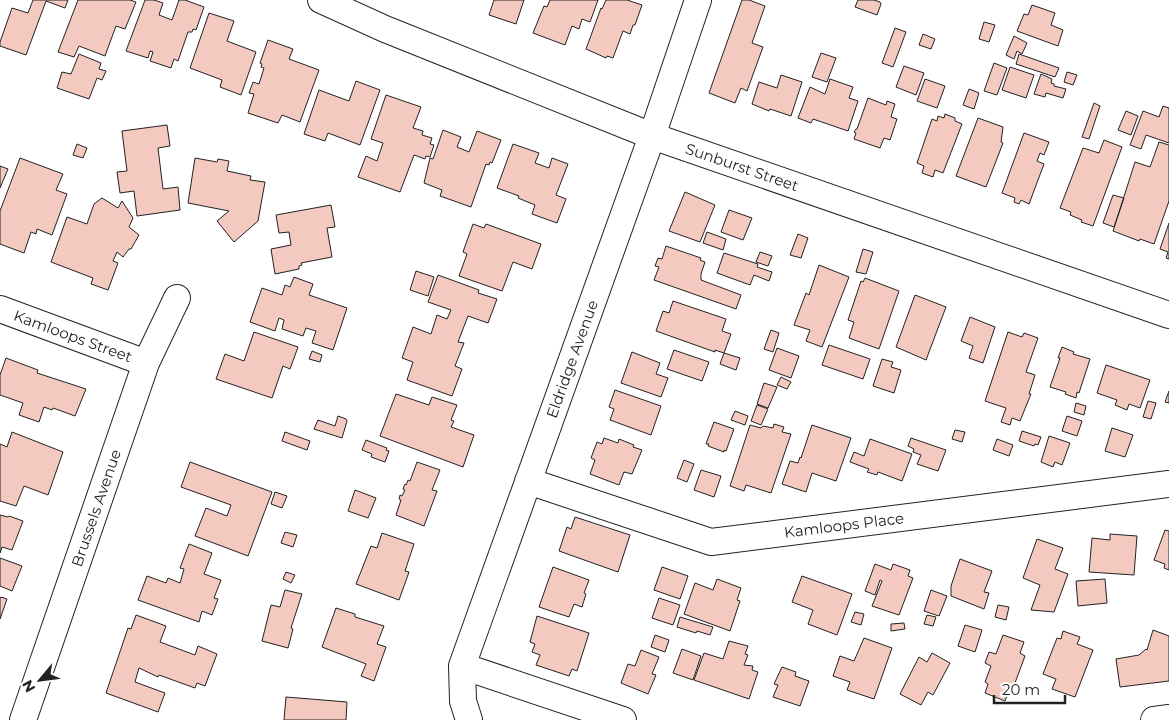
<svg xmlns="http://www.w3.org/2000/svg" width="1169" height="720" viewBox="0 0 1169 720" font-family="Montserrat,sans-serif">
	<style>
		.building { fill: #f3c9c0; stroke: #222 }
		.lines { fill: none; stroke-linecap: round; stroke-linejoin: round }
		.minor-casing { stroke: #222; stroke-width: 28 }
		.minor { stroke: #fff; stroke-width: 26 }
		.labels { text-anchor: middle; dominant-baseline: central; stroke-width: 4; stroke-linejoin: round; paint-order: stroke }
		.street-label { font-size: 15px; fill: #222; stroke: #fff }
	</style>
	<rect width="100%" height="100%" fill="#fff"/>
	<path class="building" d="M33,0H68L65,8L46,1L26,55L0,46V42L12,8L28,13Z
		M78,0H130L136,2L125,29L116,26L105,56L79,46L74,57L58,52Z
		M145,0H154L163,3L159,15L172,20L179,0H185L204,7L196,30L193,29L192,32H188L178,61L174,59L171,68L150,61L153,52L150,51L148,58L126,51Z
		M494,0H524L516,24L489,15Z
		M550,0H598L590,22L582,19L579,29L572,26L565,45L533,33L544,6L547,7Z
		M606,0H627L642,5L635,25H633L630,34L623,31L613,58L607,56L606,58L586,49L601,8L602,9Z
		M742,0H749L765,6L752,43L763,47L747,91L741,88L735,103L709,93Z
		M858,0H874L880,2L881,4L877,15L855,7Z
		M1032,5L1055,13L1051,25L1063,30L1058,46L1017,31L1024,14L1028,15Z
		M209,13L234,21L227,41L256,52L241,95L220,87L222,80L190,68Z
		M984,22L995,25L989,42L979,39Z
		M895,28L906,32L893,67L882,63Z
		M923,34L935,39L931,49L919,45Z
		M1014,36L1027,43L1022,54L1017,51L1014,59L1006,55Z
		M268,40L293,49L289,59L319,70L300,122L282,115L278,123L248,113L254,94L249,93L253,82L259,84L264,68L261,67L262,64L260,63Z
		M821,53L836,58L827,82L812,77Z
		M79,54L101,63L99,69L106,71L102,80L97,78L89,99L57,88L62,72L71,74Z
		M1019,54L1059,68L1055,77L1016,64Z
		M994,63L1007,68L997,95L984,91Z
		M904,66L924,73L916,95L896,87Z
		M1010,67L1034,75L1026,98L1002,90Z
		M1067,72L1077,75L1073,85L1064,82Z
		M1041,74L1052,79L1051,83L1054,84V86L1066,89L1063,98L1046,93L1045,97L1034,94Z
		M781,75L802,82L791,116L770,109L769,111L752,104L759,82L777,88Z
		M830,79L853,87L849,98L858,101L848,131L813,119L811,123L798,118L810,87L825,94Z
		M925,79L945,86L937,108L917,101Z
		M356,81L380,90L360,145L328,133L325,141L304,134L319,90L349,101Z
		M969,89L979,93L974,109L963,105Z
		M386,95L421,107L413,128L423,131L422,135L432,138L430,144L434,145L430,157L426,156L425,159L414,155L400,192L358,177L366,156L377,161L383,143L371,139Z
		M868,98L886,105L887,101L895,104L891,117L897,119L890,140L884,138L880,148L854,139L856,133L854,132L856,129H857Z
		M1094,103L1100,106L1089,139L1082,137Z
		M1163,106L1169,108V143L1146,135L1141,149L1130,145L1143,111L1159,117Z
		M1126,111L1138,116L1131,135L1118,130Z
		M945,114L955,118V121L962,124L943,173L935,170L933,177L922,173L924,166L917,163L932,119L937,121L938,116L944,118Z
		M978,118L1003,127L1001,142L1003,143L986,187L956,176Z
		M167,125L170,146L158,148L163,189L178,187L180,210L137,216L134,191L120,193L117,172L127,171L122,131Z
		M443,130L461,137L457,147L469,152L477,131L501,140L492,163L490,162L489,165L486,164L471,207L440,196L442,190L424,183L430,158L433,159Z
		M1024,133L1049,142L1044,155L1040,153L1037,161L1044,164L1029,204L1021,200L1019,204L1014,202L1015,198L1002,193Z
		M1104,140L1122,147L1093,226L1081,222L1082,220L1070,215L1071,212L1060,208L1083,148L1099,153Z
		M1159,142L1169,145V201L1154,244L1140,239L1139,241L1113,231L1135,162L1150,167Z
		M77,144L87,148L83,158L73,155Z
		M513,144L539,153L535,163L549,168L552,158L568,164L556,195L566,199L557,223L532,214L535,205L518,198L519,196L497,188Z
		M20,158L63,174L56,190L67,194L52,235L37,229L36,234L31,232L24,253L0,244V211Z
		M195,158L217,162L218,159L229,161L227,171L251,176L250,180L265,182L258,221L234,242L217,221L229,211L188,203Z
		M0,166L8,169L0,188Z
		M685,192L715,205L700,242L669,231Z
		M1113,195L1124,198L1114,227L1103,223Z
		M102,198L118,208L122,201L133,218L129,227L139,235L131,249H129L123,257L117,252L113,261L118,263L108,290L91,284L93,278L51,262L67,217L87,224L94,204Z
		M331,205L335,227L327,228L332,257L301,263L302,265L299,266V269L275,274L271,249L291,245L289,232L279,233L276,215Z
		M729,210L752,218L743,240L721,232Z
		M1169,223V259L1166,258L1168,252L1160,249Z
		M473,224L484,228L486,224L541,244L532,269L513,262L502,291L459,276L467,254L463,252Z
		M707,232L726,239L723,250L703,243Z
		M798,234L808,238L801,258L790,255Z
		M666,246L701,258L700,260L705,262L701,274V280L741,295L736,309L654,280L659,267L655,266L658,258L662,259Z
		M863,249L873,252L866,274L856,272Z
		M760,252L772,256L768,266L756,262Z
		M724,253L758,264L757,267L772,272L769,281L754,275L750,285L717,273Z
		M819,265L849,277L822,347L806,341L810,330L794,325L806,293L809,295Z
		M416,271L434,277L428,296L410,290Z
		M438,275L479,290L478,293L497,299L488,323L468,316L458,342L464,343L455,366L462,369L452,396L407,380L413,362L402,358L413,327L431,334L437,315L447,319L451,310L428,302Z
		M294,277L313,284L309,295L347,308L333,350L312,343L316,331L306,328L303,336L282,329L284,320L279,318L275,331L250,322L262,288L282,295L285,285L290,287Z
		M865,278L899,291L879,349L849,338L854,322L848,320L861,281L863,282Z
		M915,295L946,307L926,360L896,347Z
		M673,301L726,319L722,331L731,334L724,353L715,350V352L656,331L663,311L669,313Z
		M970,317L995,327L983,363L969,358L973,346L961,341Z
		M771,330L779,333L773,352L764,349Z
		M254,332L298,347L290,369L283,366L272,398L216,379L225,354L244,361Z
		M1008,332L1022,337L1024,333L1038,338L1026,372L1035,375L1029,394H1031L1020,421L1012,418L1010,425L1001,422L1006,408L985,401Z
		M829,345L870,359L863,379L822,365Z
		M1062,347L1074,352L1073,354L1090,359L1079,393L1077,392L1076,398L1065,394L1066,392L1050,387L1060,358H1058Z
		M777,348L799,356L791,378L769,370Z
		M674,350L709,362L702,381L667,369Z
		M312,351L322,355L320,362L309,359Z
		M632,352L660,363L656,374L668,378L661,397L621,383Z
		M724,353L740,358L736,370L720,364Z
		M6,358L38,370L37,373L86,389L75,416L53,408L52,410L44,407L39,422L19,415L23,403L0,395V375Z
		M882,359L893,362L891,367L901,370L894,393L873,386Z
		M1106,365L1150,380L1140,408L1129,404L1127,410L1115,405L1117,400L1097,393Z
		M781,377L791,382L787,389L777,385Z
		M764,383L777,387L768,408L757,404Z
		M615,390L661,406L651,435L610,420L614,409L609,407Z
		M1169,391V403L1165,402Z
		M396,394L429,405L432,397L457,405L451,420L454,421L451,427L474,435L463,467L380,436Z
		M1148,401L1156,403L1151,419L1143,417Z
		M1076,403L1086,406L1084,415L1074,412Z
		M757,405L768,409L761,425L751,421Z
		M735,411L748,416L745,425L731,420Z
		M338,416L346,419L347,421L342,438L314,429L318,420L335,426Z
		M1067,416L1082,421L1077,436L1062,431Z
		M714,422L734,429L726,451L724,450V452L708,446L709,444H706Z
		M774,424L784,427L782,432L791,434L771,493L746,485L744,491L730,486L750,425L761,428L763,426L773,428Z
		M812,425L851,438L836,481L812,473L806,492L782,484L790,461L798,463L800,457L801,458Z
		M1112,428L1133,435L1125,457L1105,451Z
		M955,430L965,432L962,442L952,439Z
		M1022,431L1041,437L1038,445L1035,444L1034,446L1019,441Z
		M12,432L63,452L48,495L24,486L16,506L0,501V444L7,447Z
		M285,432L310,441L307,450L282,441Z
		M1049,436L1070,443L1062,465L1055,462L1053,467L1041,462Z
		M604,438L618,443L619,439L634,445L633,447L642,450L632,474L624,472L619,485L590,474L595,460L591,458L597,442L602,444Z
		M911,438L946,450L938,471L917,464L921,455L913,452L914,449L908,446Z
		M870,439L912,454L902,481L878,472L877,475L867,472L869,469L850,462L854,452L864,456Z
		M997,439L1013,445L1009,456L993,450Z
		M366,440L387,448L386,450L389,451L385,462L371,457L372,454L362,450Z
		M684,460L694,464L687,482L677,478Z
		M190,462L272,492L248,556L195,536L206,508L227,516L231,505L181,487Z
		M417,462L440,470L432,490L437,491L424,526L396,515L401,500L399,499L400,495L402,496L405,490L403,489L405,484L406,485L408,480L410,481Z
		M701,470L721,476L714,497L694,490Z
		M355,490L376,498L368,518L348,511Z
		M275,492L287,496L282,508L271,504Z
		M0,515L8,517L9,516L23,521L12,550L2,547L0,553Z
		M575,517L630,535L618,572L559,551L567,527L571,529Z
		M1165,530L1169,531V570L1164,568L1165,564L1154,560Z
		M285,532L297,535L293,547L281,543Z
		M382,533L414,544L405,571L409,572L399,600L356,584L371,546L377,548Z
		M1110,534L1137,536L1134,575L1089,572L1092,538L1110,540Z
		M1037,539L1063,548L1055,569L1068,574L1054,612L1031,610L1040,585L1023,578Z
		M189,544L212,553L204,574L221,580L214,598L218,599L212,615L202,611L199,622L138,600L147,576L166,583L168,578L180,583L184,569L180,568Z
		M0,558L22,566L12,591L0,586Z
		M960,559L992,571L984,592L989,593L984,609L951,596V586Z
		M875,564L891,570L893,564L910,570L908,576L913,578L899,615L872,606L882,581L880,580L875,595L865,591Z
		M553,567L589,580L584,593L586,594L582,607L574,604L569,617L539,607Z
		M662,567L688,576L680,599L654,590Z
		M286,572L295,575L291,583L283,579Z
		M802,576L852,594L837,635L808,624L813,610L792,602Z
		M717,579L741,588L737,600L740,601L730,631L684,614L695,583L713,590Z
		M1105,579L1107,603L1078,606L1076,581Z
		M285,590L302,594L291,628L293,629L288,648L262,641L271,605L280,607Z
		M931,590L947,596L939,616L924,611Z
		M1,597L7,599L0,619V598Z
		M659,598L680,605L673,625L652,618Z
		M998,605L1009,607L1006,620L995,617Z
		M336,608L355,614V617L384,626L377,644L386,647L374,681L361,676L366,664L322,647Z
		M855,612L864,614L861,625L851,622Z
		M136,615L166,626L160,642L195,655L198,646L217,654L205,686L197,683L195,688L159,675L158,677L139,668L135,682L165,693L158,712L106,693L128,628L131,629Z
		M927,615L936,617L933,626L924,624Z
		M537,616L589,633L577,671L572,669L569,676L536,665L540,655L532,652L535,644L530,642Z
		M680,617L713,627L710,635L697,631L696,633L677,627Z
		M904,623L905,629L891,631V624Z
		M965,625L982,630L975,652L958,646Z
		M1153,630L1169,636V681L1120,687L1116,659L1139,655L1146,649L1147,650Z
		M1063,631L1080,637L1077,644L1093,650L1075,697L1052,689L1056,679L1043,674L1057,638L1061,639Z
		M655,635L669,640L665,652L651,647Z
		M1003,635L1024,642L1020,653L1025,656L1012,691L1009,690L1005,701L985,693L988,684L985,682L991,666L985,663L989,652L996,654Z
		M864,638L892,648L874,699L847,690L850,682L833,676L840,656L854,661Z
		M729,641L748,646L745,654L748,655L744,665L753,666L752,670L758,672L749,699L694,680L704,653L723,659Z
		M682,649L701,656L693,680L673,673Z
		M641,650L659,657L652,674L656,675L648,694L621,683L628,664L635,666Z
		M932,653L950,663L933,695L928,692L921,705L900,694L919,657L927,662Z
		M782,667L796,672L795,676L809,681L800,706L773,697L778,685L774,684Z
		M286,697L347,702L346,720H284Z"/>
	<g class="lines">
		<g class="minor-casing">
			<path id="minor" d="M321,0L385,29L652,136L1169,315
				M0,309L146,363
				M528,481L711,542L1169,484
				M462,666L623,720
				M23,720L146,363L177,298
				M469,720L463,701L462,666L652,136L698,0
				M1154,720L1169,718"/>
		</g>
		<use href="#minor" class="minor"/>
	</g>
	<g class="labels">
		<g class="street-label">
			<text transform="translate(742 167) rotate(19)">Sunburst Street</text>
			<text transform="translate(73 336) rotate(20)">Kamloops Street</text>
			<text transform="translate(572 359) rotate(-70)">Eldridge Avenue</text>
			<text transform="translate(96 508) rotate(-71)">Brussels Avenue</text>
			<text transform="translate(844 525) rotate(-7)">Kamloops Place</text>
		</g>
	</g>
	<g transform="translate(40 680) rotate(241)" stroke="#ffffff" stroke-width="4" paint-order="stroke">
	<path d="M0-4L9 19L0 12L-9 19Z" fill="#222222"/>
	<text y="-8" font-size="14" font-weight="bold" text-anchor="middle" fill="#222222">N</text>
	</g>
	<path d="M994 695v8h71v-8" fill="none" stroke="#222222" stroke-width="2.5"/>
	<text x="1002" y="695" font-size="15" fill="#222222" stroke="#ffffff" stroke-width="4" paint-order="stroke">20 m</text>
</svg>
